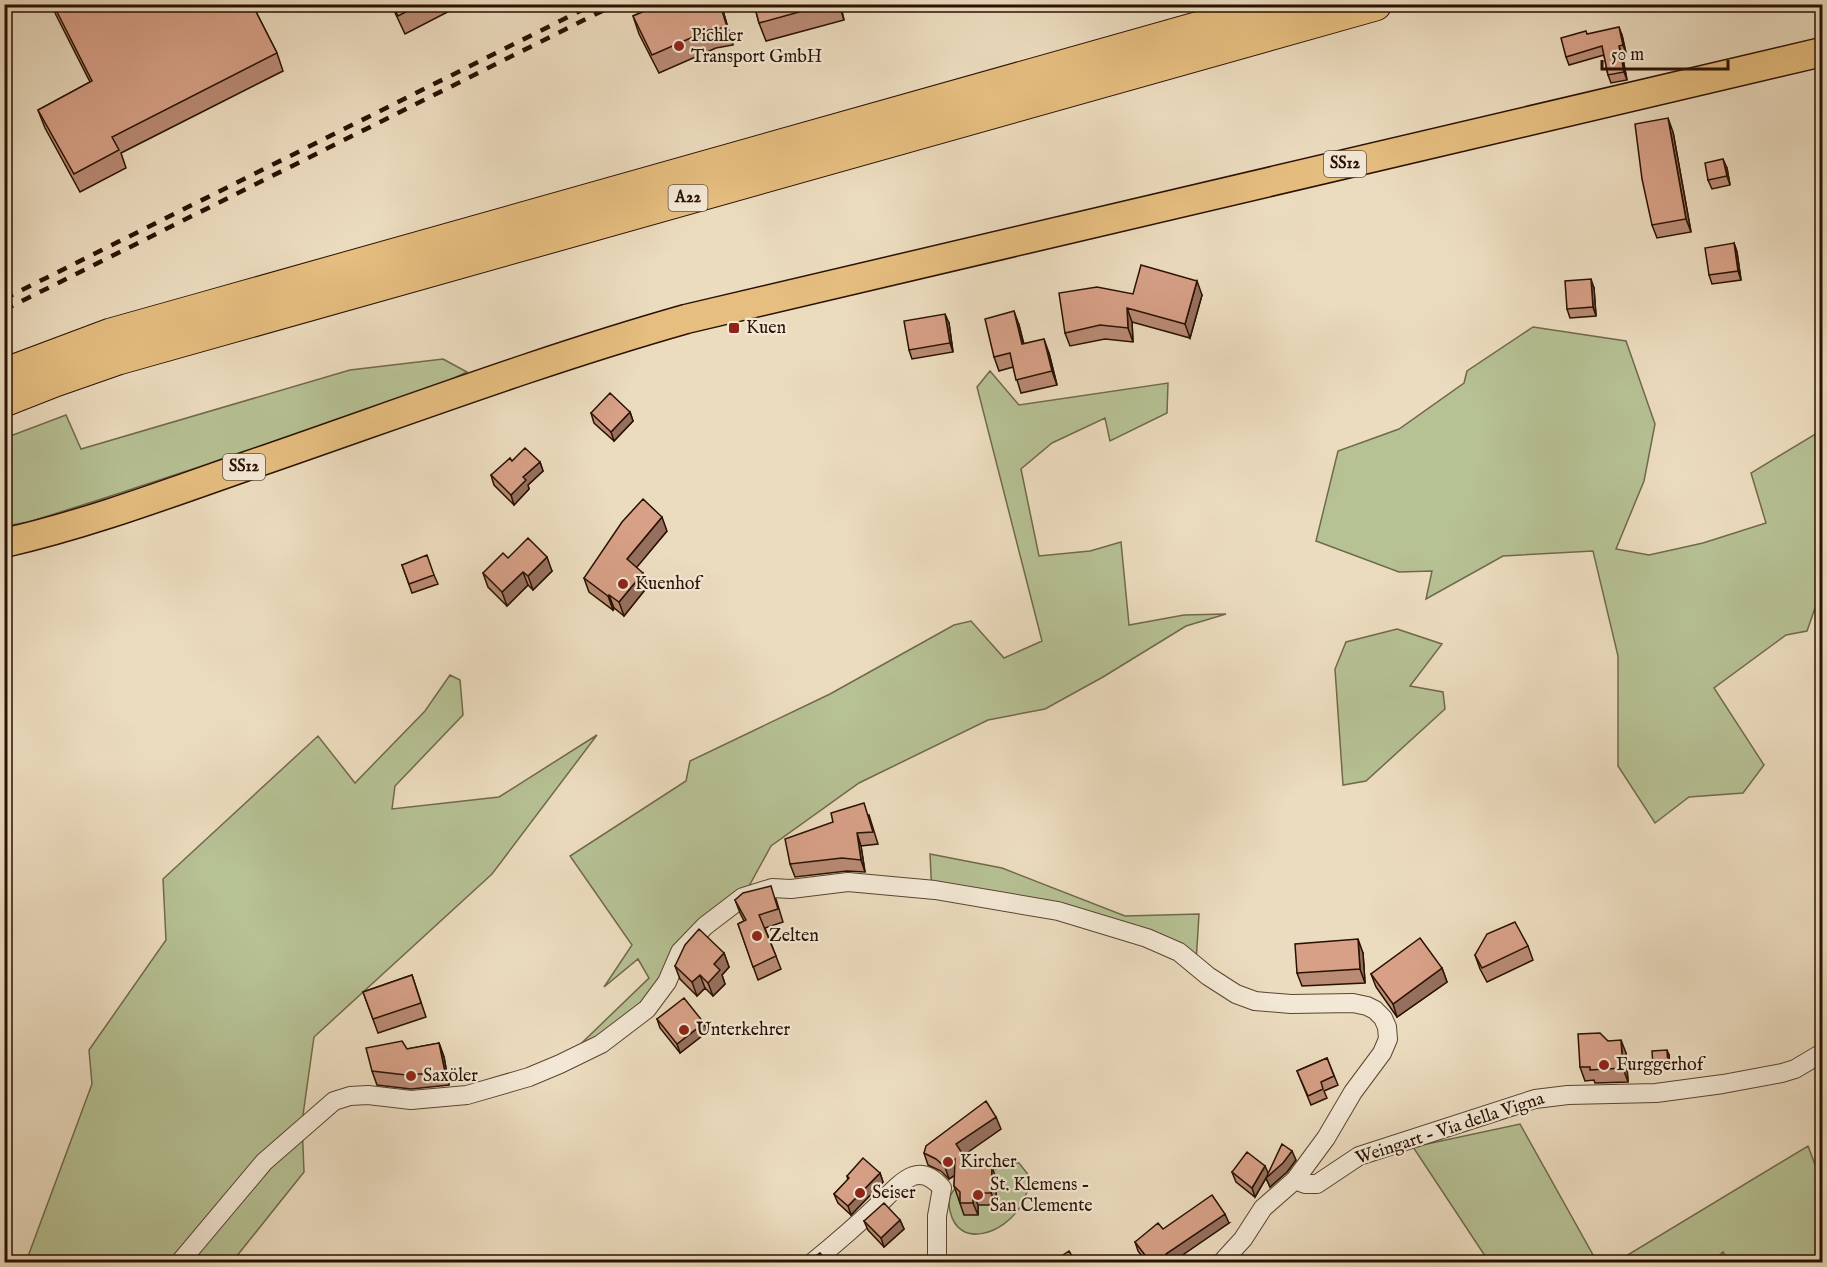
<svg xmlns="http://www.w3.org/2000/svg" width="1827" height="1267" viewBox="0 0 1827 1267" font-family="'IM FELL English',serif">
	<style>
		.green { fill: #b6c194; stroke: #70694b; stroke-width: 1.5 }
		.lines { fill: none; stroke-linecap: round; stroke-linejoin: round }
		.minor-casing { stroke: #5a4431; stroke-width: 20 }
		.primary-casing { stroke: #291102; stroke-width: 31 }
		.motorway-casing { stroke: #291102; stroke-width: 35 }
		.minor { stroke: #f3e8d5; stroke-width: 18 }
		.primary { stroke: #e6be80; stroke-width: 28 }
		.motorway { stroke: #e6be80; stroke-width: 33 }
		.rail { stroke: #291102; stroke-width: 4.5; stroke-dasharray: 10 10; stroke-linecap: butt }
		.wall { fill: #b98a74; stroke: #291102; stroke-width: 1.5 }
		.shaded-wall { fill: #96705e; stroke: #291102; stroke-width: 1.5 }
		.building { fill: #d7a087; stroke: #291102; stroke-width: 1.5 }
		.poi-dot { fill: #8f2418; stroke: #f3e8d5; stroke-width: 2 }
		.labels { text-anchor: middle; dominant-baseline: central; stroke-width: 4.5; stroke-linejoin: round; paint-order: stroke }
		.shield { fill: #f3e8d5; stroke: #665241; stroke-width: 1.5 }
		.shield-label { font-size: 16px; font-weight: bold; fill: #291102 }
		.poi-label { font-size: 18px; fill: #291102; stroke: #f3e8d5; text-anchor: start }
		.street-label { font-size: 18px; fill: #291102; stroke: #f3e8d5 }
	</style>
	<rect width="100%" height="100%" fill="#ecdcbf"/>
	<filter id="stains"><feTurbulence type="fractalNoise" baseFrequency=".00333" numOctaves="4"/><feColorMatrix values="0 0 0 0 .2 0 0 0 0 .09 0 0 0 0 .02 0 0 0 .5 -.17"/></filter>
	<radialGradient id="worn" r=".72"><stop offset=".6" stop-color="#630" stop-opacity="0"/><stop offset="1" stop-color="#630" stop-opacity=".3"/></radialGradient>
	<path class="green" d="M1533,327L1626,341L1655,424L1644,481L1616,549L1649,555L1703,543L1766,523L1751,473L1822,430V588L1807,631L1786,635L1714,688L1764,765L1743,793L1689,797L1655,823L1618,766V656L1593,551L1503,556L1426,599L1432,571L1399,572L1316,541L1338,451L1399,429L1464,383L1467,371Z
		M443,359L467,372L422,393L117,494L29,522L5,526V438L66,415L81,449L350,370Z
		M990,371L1019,405L1168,383L1167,413L1110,441L1105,418L1052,443L1021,469L1039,556L1090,551L1121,542L1129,625L1184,615L1226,614L1186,626L1103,677L1045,709L988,720L859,783L771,846L743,897L705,926L647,1009L560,1064L649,978L638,959L604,987L632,945L570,856L686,781L690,761L830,694L954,625L971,621L1004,658L1042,641L977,387Z
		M1397,629L1442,644L1410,686L1443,692L1445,709L1366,781L1343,785L1335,669L1346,642Z
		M450,675L460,680L463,715L395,786L392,809L499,797L597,735L492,874L314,1037L302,1122L304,1172L232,1262H5L4,1253L27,1259L92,1084L89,1050L166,940L163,879L318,736L355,783L425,711Z
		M930,854L1002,868L1125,916L1199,914L1196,963L1068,917L932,895Z
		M1520,1124L1597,1262H1489L1413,1147Z
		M1808,1146L1822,1183V1262H1729L1723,1252L1712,1262H1616Z
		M998,1162L1019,1163L1030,1177C1029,1188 1026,1197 1020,1207C1005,1232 959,1251 950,1211C947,1198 951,1192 960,1183C973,1169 977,1166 996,1169Z"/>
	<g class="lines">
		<g class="minor-casing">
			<path id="minor" d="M1295,1180L1305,1184H1317L1359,1156L1535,1099L1568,1095L1656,1093L1723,1084L1782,1073L1795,1069L1822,1053
				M180,1262L264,1162L334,1101L350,1096L368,1095L411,1100L467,1095L529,1077L560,1064L601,1044L647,1009L667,982L680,952L705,926L743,897L772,888L791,889L848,882L935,890L1058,911L1147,938L1179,952L1208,976L1236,994L1255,1001L1291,1004L1353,1003L1367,1006L1375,1010L1383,1018L1387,1027L1388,1039L1382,1053L1353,1092L1326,1138L1295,1180L1263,1208L1243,1239L1222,1262
				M813,1262C835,1244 856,1226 877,1206C887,1197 900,1181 913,1176C925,1172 935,1180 942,1188L937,1216V1262"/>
		</g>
		<g class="primary-casing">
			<path id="primary" d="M4,543C87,524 167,494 247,466C393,416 538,361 686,319L1822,52"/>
		</g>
		<g class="motorway-casing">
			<path id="motorway" d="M4,375L111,335L200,310L1285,4
				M4,400L55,380L118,358L1375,4"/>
		</g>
		<use href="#minor" class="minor"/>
		<use href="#primary" class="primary"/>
		<use href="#motorway" class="motorway"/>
		<path class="rail" d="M4,299L594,4
			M4,310L616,4"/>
	</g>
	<path class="wall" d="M52,4H252L277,53L283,71L121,153L126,168L80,192L45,128L38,110L90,82L56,15Z
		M391,4H463L405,34Z
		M661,4H721L733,45L716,48L659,73L639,34L633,16Z
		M754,4H840L844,20L766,41L759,23Z
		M1587,34L1622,35L1626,53L1622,54L1627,80L1611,83L1608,75L1604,55L1569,65L1566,57Z
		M1673,132L1691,232L1657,238L1652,225Z
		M1727,168L1730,185L1712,189L1708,180Z
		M4,214L9,226L4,229Z
		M1734,243L1737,252L1741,280L1712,284L1709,275Z
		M1594,288L1596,316L1570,318L1567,309Z
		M1133,294L1202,295L1190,338L1132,322L1133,342L1105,339L1070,346L1065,333Z
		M949,323L953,352L912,359L909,350Z
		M1019,325L1024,344L1049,353L1057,385L1021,393L1013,367L999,371L994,357Z
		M630,412L633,421L614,441L594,423L591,413Z
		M512,461L540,462L543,471L528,485L529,489L514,505L494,485L491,475Z
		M667,531L636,567L648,586L624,616L614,608L613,610L589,592L584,578Z
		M508,558L552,571L533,590L528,585L507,606L488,587L483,573Z
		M402,565L434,575L438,584L412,593Z
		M869,815L878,844L861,846L865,872L847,871L795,877L790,864Z
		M776,899L783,922L765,928L781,969L758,980L738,924L744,921L740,913L735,900Z
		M1528,946L1533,960L1487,982L1480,969L1475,955Z
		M724,953L729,967L722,975L725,984L713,996L705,988L697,996L680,979L675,966Z
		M1363,953L1365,983L1302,986L1297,973Z
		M1442,968L1447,982L1397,1017L1376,987L1371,974Z
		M412,975L426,1017L378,1033L363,992Z
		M657,1019L704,1023L707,1032L680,1053L660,1028Z
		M1608,1041L1626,1053L1628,1082L1595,1083L1594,1080L1585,1081L1580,1067Z
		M439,1043L444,1057L449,1085L411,1089L377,1085L372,1071L407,1049Z
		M1669,1055L1670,1070L1655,1071L1653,1066Z
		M1327,1058L1338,1085L1324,1091L1327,1098L1311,1105L1297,1071Z
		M1001,1129L963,1155L969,1164L996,1179V1205H978V1215H964L954,1186L955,1175L949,1179L941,1171L928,1165L924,1153Z
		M1296,1160L1287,1172L1270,1187L1266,1178L1255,1197L1236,1182L1232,1172L1268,1174Z
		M880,1173L883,1182L851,1215L838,1203L834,1194L848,1180L847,1176Z
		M900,1220L904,1229L884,1247L868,1230L864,1221Z
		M1229,1223L1172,1262V1263H1147L1138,1251L1135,1242L1163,1229Z"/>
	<path class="shaded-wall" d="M720,4H721L733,45L727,27Z
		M839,4H840L844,20Z
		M1619,27L1622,35L1626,53L1623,45Z
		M1619,46L1622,54L1627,80L1624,72Z
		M1668,118L1673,132L1691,232L1686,219Z
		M1723,159L1727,168L1730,185L1727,176Z
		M1734,243L1737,252L1741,280L1738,271Z
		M1591,279L1594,288L1596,316L1593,307Z
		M1197,281L1202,295L1190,338L1185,324Z
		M1127,308L1132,322L1133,342L1128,328Z
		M1014,311L1019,325L1027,358L1022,344Z
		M945,314L949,323L953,352L950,343Z
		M1044,339L1049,353L1057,385L1052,371Z
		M630,412L633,421L614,441L611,432Z
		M540,462L543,471L528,485L529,489L514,505L511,495L523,477Z
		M662,517L667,531L632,573L627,559Z
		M547,557L552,571L533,590L528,576Z
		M523,572L528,585L507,606L502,592Z
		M643,573L648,586L624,616L619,602Z
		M609,595L614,608L613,610L608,596Z
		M857,833L861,846L865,872L861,860Z
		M1358,939L1363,953L1365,983L1360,969Z
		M724,953L729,967L722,975L725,984L713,996L708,983L714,964Z
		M1442,968L1447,982L1397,1017L1393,1004Z
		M700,975L705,988L697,996L692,982Z
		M704,1023L707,1032L680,1053L677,1044Z
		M1621,1040L1626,1053L1628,1082L1623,1068Z
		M439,1043L444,1057L449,1085L445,1072Z
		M1667,1050L1669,1055L1670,1070L1668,1065Z
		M996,1117L1001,1129L961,1157L956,1144Z
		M1292,1151L1296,1160L1287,1172L1270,1187L1266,1178L1255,1197L1252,1188L1265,1166L1269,1175Z
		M955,1159L960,1172L949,1179L945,1167Z
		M992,1166L996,1179V1205L991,1193Z
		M880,1173L883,1182L851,1215L848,1206Z
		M973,1193L978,1205V1215L973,1203Z
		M1225,1214L1229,1223L1171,1263L1166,1254Z
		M900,1220L904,1229L884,1247L881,1238Z"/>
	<path class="building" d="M53,4H252L277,53L112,137L119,150L74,174L38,110L92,81Z
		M392,4H421L398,16Z
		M661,4H720L727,27L709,30L652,55L633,16Z
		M754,4H828L759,23Z
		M1619,27L1623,45L1619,46L1624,72L1608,75L1602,46L1566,57L1561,38L1586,31L1587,34Z
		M1668,118L1686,219L1652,225L1642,179L1635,124Z
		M1723,159L1727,176L1708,180L1705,163Z
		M1734,243L1738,271L1709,275L1705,248Z
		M1141,265L1197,281L1185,324L1127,308L1128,328L1100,325L1065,333L1059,293L1097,287L1133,294Z
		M1591,279L1593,307L1567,309L1565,281Z
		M1014,311L1022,344L1044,339L1052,371L1016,380L1010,353L994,357L985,319Z
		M945,314L950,343L909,350L904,321Z
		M610,393L630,412L611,432L591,413Z
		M525,448L540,462L523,477L526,480L511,495L491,475L510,458L512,461Z
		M643,499L662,517L627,559L643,573L619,602L609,595L608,596L584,578L622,522Z
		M528,538L547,557L528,576L523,572L502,592L483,573L503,553L508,558Z
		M427,555L434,575L409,584L402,565Z
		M864,803L873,832L857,833L861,860L842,858L790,864L785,839L833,822L831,813Z
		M771,886L778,909L759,915L776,956L753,967L738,924L746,920L735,900L743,893Z
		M1515,922L1528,946L1482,968L1475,955L1487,934Z
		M699,929L724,953L714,964L720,970L708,983L700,975L692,982L675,966L685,945Z
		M1420,938L1442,968L1393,1004L1371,974Z
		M1358,939L1360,969L1297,973L1295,944Z
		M412,975L421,1003L373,1019L363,992Z
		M684,998L704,1023L677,1044L657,1019Z
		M1600,1033L1608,1041L1621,1040L1623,1068L1590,1070V1067H1580L1578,1034Z
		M402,1041L407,1049L439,1043L445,1072L406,1075L372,1071L366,1048Z
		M1667,1050L1668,1065L1653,1066L1652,1051Z
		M1327,1058L1334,1076L1321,1082L1323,1089L1308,1096L1297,1071Z
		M986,1101L996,1117L956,1144L969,1164L992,1166L991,1193H973V1203H960V1192L954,1186L955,1159L945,1167L936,1159L924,1153L926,1146Z
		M1282,1144L1292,1151L1283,1163L1266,1178Z
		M1247,1152L1265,1166L1252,1188L1232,1172Z
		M863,1158L880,1173L848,1206L834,1194L849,1178L847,1176Z
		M1212,1195L1225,1214L1166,1254L1172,1263H1151L1135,1242L1158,1223L1163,1229Z
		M884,1203L900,1220L881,1238L864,1221Z
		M1069,1251L1076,1263H1051Z
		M820,1253L828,1263H805Z"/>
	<g class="poi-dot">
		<circle cx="679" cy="46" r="6"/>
		<rect x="728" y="322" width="12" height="12" rx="3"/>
		<circle cx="623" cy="584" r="6"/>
		<circle cx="757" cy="936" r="6"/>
		<circle cx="684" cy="1030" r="6"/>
		<circle cx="1604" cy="1065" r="6"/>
		<circle cx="411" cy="1076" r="6"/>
		<circle cx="948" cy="1162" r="6"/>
		<circle cx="860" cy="1193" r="6"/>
		<circle cx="978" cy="1195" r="6"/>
	</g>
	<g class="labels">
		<g class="shield">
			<rect x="1324" y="151" width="42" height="26" rx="4.5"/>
			<rect x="668.5" y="185" width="39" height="26" rx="4.5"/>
			<rect x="223" y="454" width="42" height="26" rx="4.5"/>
		</g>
		<g class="shield-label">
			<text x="1345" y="164">SS12</text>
			<text x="688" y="198">A22</text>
			<text x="244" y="467">SS12</text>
		</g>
		<g class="poi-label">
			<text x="691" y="36">Pichler<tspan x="691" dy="21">Transport GmbH</tspan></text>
			<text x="746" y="328">Kuen</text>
			<text x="635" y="584">Kuenhof</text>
			<text x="769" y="936">Zelten</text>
			<text x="696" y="1030">Unterkehrer</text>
			<text x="1616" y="1065">Furggerhof</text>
			<text x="423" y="1076">Saxöler</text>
			<text x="960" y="1162">Kircher</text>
			<text x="990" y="1185">St. Klemens -<tspan x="990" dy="21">San Clemente</tspan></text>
			<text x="872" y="1193">Seiser</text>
		</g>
		<g class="street-label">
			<text transform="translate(1450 1129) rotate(-18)">Weingart - Via della Vigna</text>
		</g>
	</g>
	<rect width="1827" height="1267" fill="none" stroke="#ecdcbf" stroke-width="24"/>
	<rect x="6" y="6" width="1815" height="1255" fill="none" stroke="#291102" stroke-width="3"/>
	<rect x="12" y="12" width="1803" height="1243" fill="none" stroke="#291102" stroke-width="1.5"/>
	<path d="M1602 60v9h126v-9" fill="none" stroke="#291102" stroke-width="3"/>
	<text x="1611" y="60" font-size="18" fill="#291102" stroke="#f3e8d5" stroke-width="4.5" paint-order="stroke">50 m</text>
	<rect width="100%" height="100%" filter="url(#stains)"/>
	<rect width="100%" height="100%" fill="url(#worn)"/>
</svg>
